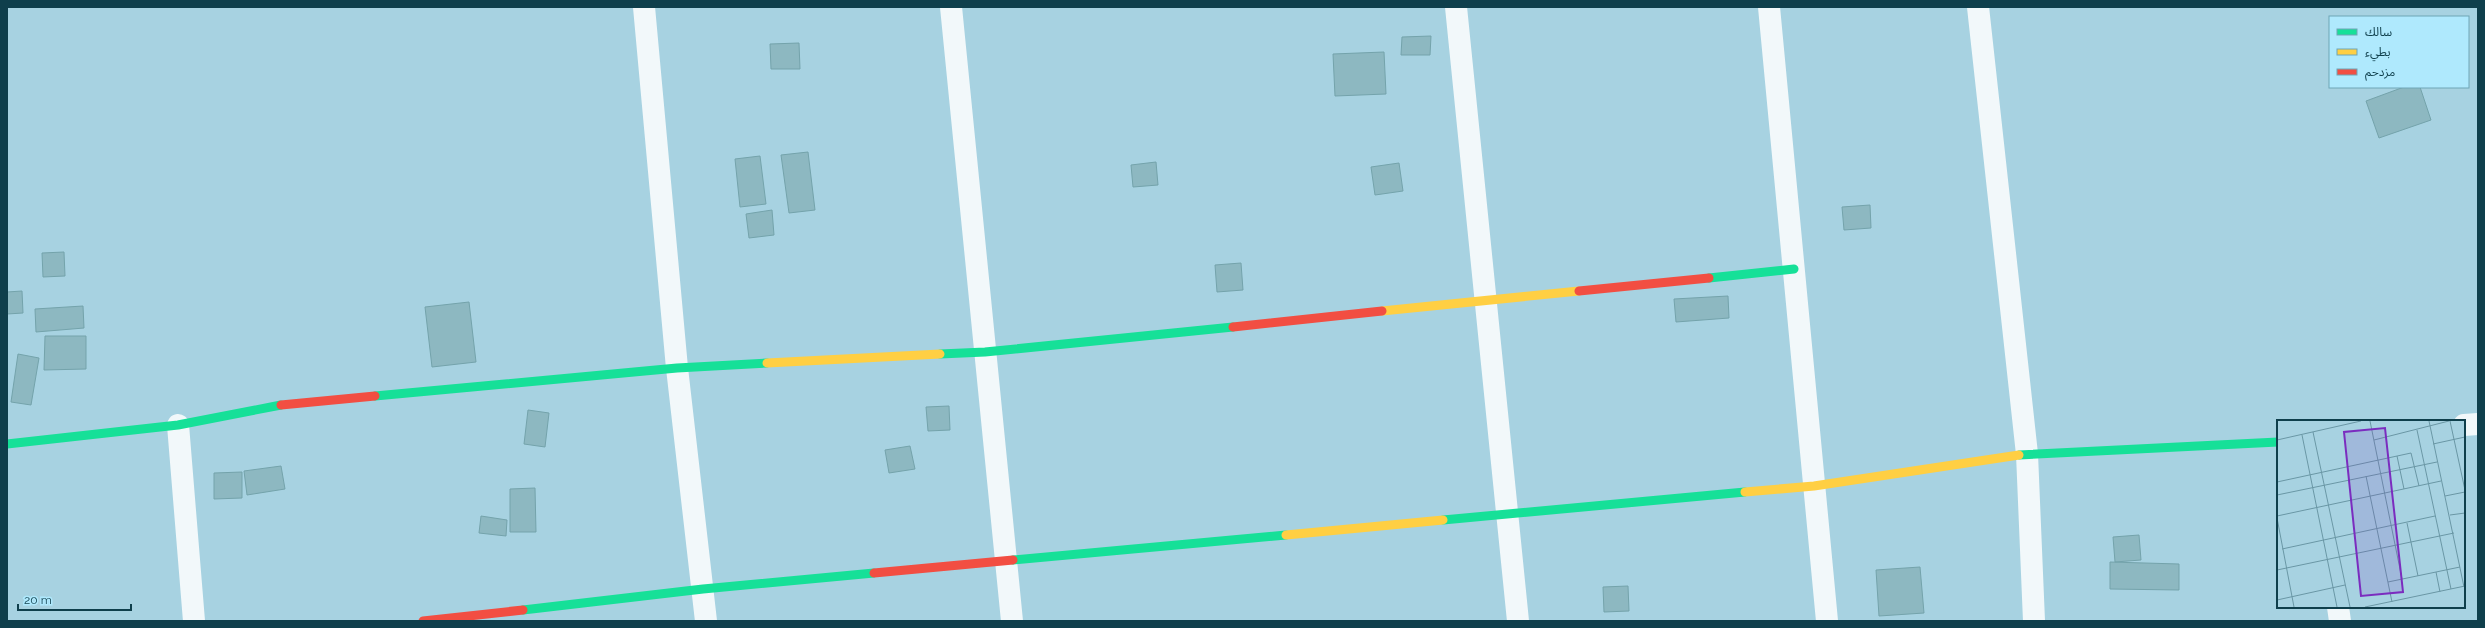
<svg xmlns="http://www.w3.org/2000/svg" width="2485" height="628" viewBox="0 0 2485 628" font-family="Raleway,'Noto Sans Arabic',sans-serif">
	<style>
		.building { fill: #8db8c1; stroke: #74a3ab }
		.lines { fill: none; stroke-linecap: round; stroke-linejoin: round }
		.street { stroke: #f2f8fa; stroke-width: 22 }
		.fast { stroke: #16e098; stroke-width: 9 }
		.slow { stroke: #ffcf43; stroke-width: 9 }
		.jam { stroke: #f24e42; stroke-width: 9 }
		.inset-road { fill: none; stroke: #6a97a5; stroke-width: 1 }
		.view { fill: #7b2cbf; fill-opacity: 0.15; stroke: #7b2cbf; stroke-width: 2 }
		.inset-edge { fill: none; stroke: #0f3f4c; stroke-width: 2 }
	</style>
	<rect width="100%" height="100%" fill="#a7d2e1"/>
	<path class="building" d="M1431,36L1430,55H1401L1402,37Z
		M799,43L800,69H771L770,44Z
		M1384,52L1386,94L1335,96L1333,54Z
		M2404,87H2420L2431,120L2379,138L2366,101Z
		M808,152L815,210L789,213L781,155Z
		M760,156L766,204L740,207L735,159Z
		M1156,162L1158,185L1133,187L1131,165Z
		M1399,163L1403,191L1375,195L1371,167Z
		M1870,205L1871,228L1844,230L1842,207Z
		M772,210L774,235L749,238L746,214Z
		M64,252L65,276L43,277L42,253Z
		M1241,263L1243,290L1217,292L1215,265Z
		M22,291L23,313L7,314V292Z
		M1728,296L1729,318L1676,322L1674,299Z
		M469,302L476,362L432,367L425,307Z
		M83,306L84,328L36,332L35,309Z
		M45,336H86V369L44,370Z
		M18,354L39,358L31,405L11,402Z
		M949,406L950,430L928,431L926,407Z
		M528,410L549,413L545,447L524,444Z
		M910,446L915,469L889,473L885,450Z
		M281,466L285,489L247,495L244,471Z
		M242,472V498L214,499V473Z
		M535,488L536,532H510V489Z
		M481,516L507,520L506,536L479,533Z
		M2139,535L2141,560L2115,562L2113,537Z
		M2110,562L2179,564V590L2110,589Z
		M1920,567L1924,613L1879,616L1876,570Z
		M1628,586L1629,611L1604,612L1603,587Z"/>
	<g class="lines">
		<path class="street" d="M644,7L677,368L706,621
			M951,7L1012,621
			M1456,7L1518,621
			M1769,7L1827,621
			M1978,7L2027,454L2034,621
			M178,425L194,621
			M2464,425L2478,424
			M2338,607L2340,621"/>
		<path class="fast" d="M1709,278L1794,269
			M940,354L985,352L1233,327
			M375,396L677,368L767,363
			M7,444L178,425L281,405
			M2019,455L2278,442
			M1443,520L1745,492
			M1013,560L1286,535
			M523,610L703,589L874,573"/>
		<path class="slow" d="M1382,311L1579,291
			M767,363L940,354
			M1745,492L1814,486L2019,455
			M1286,535L1443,520"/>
		<path class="jam" d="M1579,291L1709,278
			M1233,327L1382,311
			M281,405L375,396
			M874,573L1013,560
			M423,621L523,610"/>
	</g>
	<g transform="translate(2277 420)">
		<rect width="188" height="188" fill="#a7d2e1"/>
		<path class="inset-road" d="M93,1L125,159M152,1L187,167M173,1L188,70M140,10L174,169M36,12L73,187M25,15L60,187M0,20L84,1M97,20L172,1M156,24L188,17M120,36L127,69M89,56L115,182M0,62L134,33L142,66M0,75L160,42M168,76L188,72M173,95L188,93M0,96L164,61M0,98L17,187M130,103L141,156M5,129L158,96M0,150L177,113M159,152L163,172M111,162L183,147M0,180L68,165M88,187L188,166"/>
		<path class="view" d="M108,8L126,172L84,176L67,12Z"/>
		<rect width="188" height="188" class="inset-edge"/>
	</g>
	<rect width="2485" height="628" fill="none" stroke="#0f3f4c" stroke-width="16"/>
	<rect x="2329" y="16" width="140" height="72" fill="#afe9fd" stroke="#6fa5b6"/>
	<rect x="2337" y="29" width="20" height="6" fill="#16e098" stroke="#6fa5b6"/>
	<text x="2365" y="36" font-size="12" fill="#0f3f4c">سالك</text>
	<rect x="2337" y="49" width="20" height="6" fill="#ffcf43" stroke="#6fa5b6"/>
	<text x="2365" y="56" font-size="12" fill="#0f3f4c">بطيء</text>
	<rect x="2337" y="69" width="20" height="6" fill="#f24e42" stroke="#6fa5b6"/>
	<text x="2365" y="76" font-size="12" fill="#0f3f4c">مزدحم</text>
	<path d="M18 604v6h113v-6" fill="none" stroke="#0f3f4c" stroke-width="2"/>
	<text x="24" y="604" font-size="12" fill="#0f3f4c" stroke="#afe9fd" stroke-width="3" paint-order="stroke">20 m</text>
</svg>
